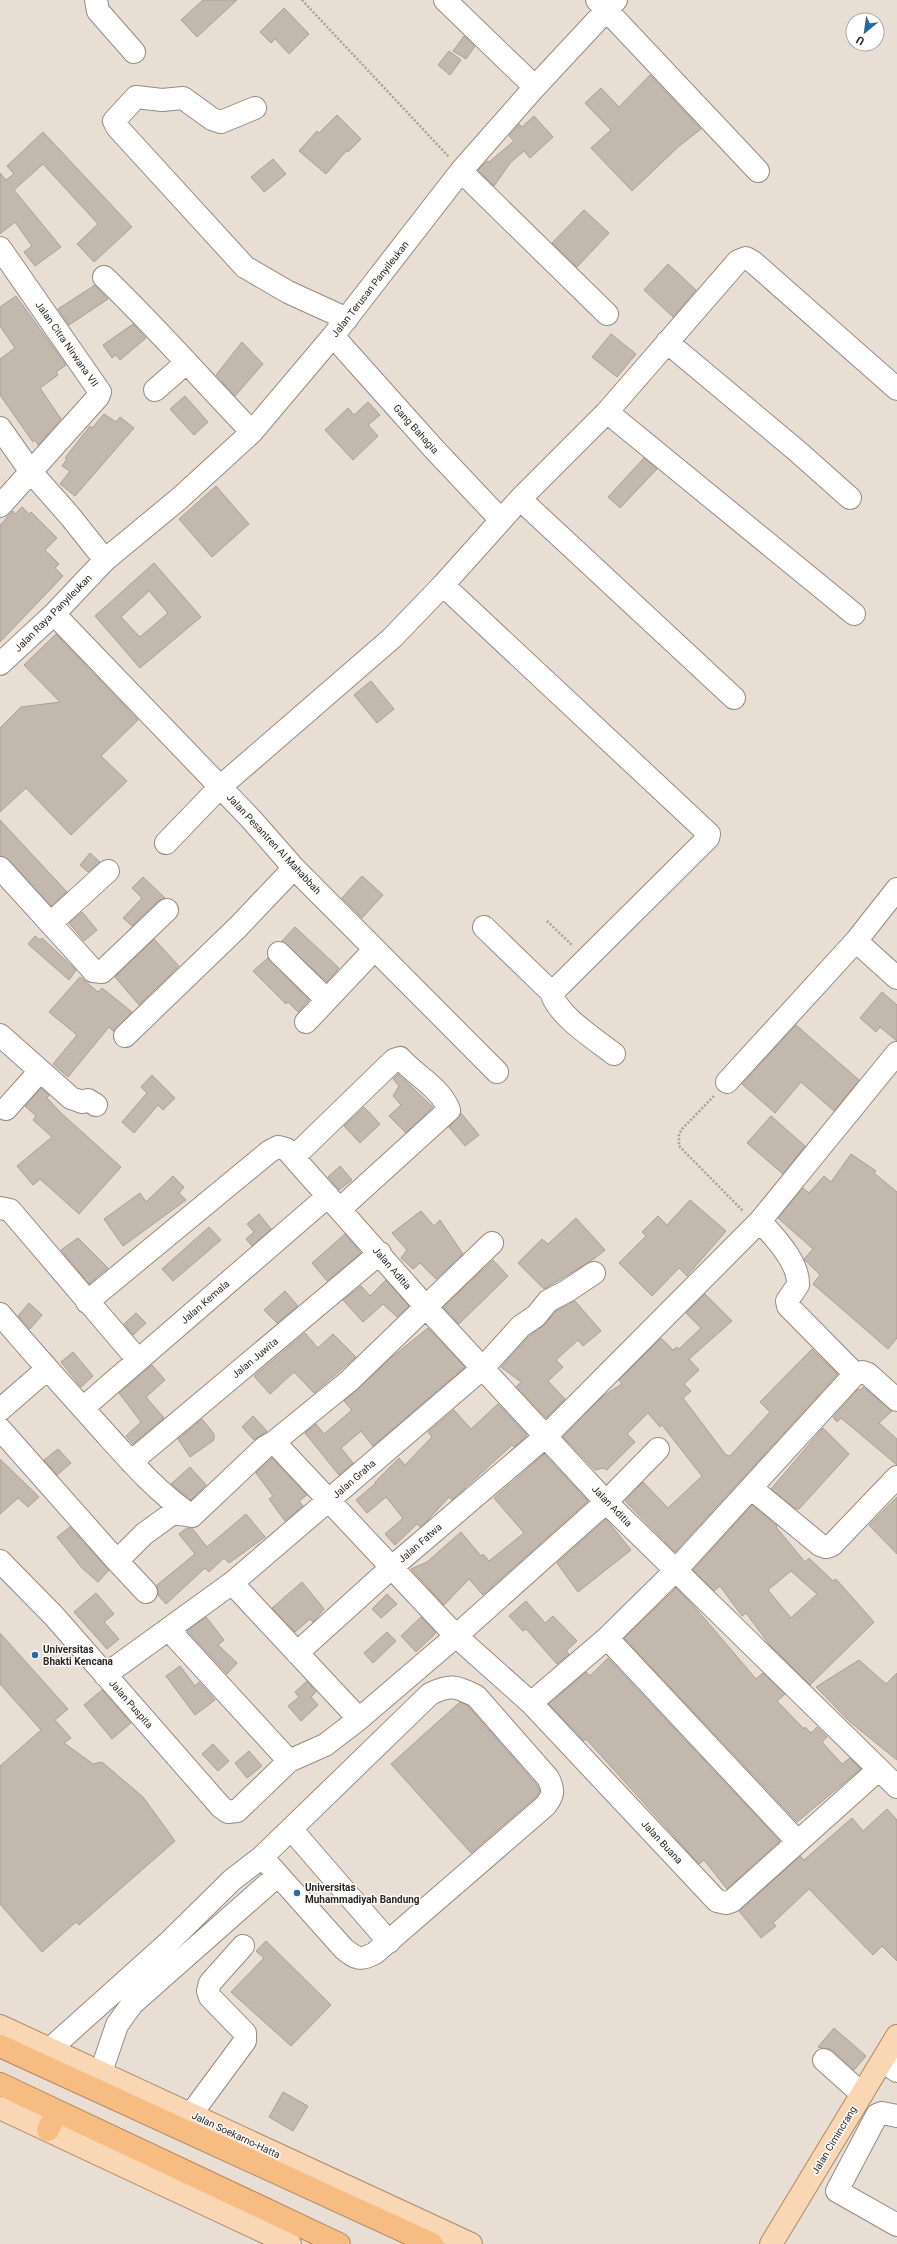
<svg xmlns="http://www.w3.org/2000/svg" width="897" height="2244" viewBox="0 0 897 2244" font-family="Roboto,sans-serif">
	<style>
		.building { fill: #c3b8ae; stroke: #aa9f96; fill-rule: evenodd }
		.lines { fill: none; stroke-linecap: round; stroke-linejoin: round }
		.minor-casing { stroke: #958b81; stroke-width: 24 }
		.major-casing { stroke: #b08861; stroke-width: 24 }
		.highway-casing { stroke: #b08861; stroke-width: 24 }
		.path { stroke: #a8a097; stroke-width: 2.5; stroke-dasharray: 2 2; stroke-linecap: butt }
		.minor { stroke: #fff; stroke-width: 22 }
		.major { stroke: #fad7b4; stroke-width: 22 }
		.highway { stroke: #f7bc82; stroke-width: 22 }
		.poi-dot { fill: #276ba0; stroke: #fff; stroke-width: 1.5 }
		.labels { text-anchor: middle; dominant-baseline: central; stroke-width: 3; stroke-linejoin: round; paint-order: stroke }
		.street-label { font-size: 10px; fill: #2b2723; stroke: #fff }
		.poi-label { font-size: 10px; font-weight: bold; fill: #2b2723; stroke: #fff; text-anchor: start }
	</style>
	<rect width="100%" height="100%" fill="#e9ded3"/>
	<path class="building" d="M203,0H237L197,37L181,20Z
		M284,8L309,34L289,54L275,39L271,43L260,32Z
		M464,36L475,46L466,59L453,51Z
		M449,51L461,60L450,75L438,65Z
		M650,75L701,129L678,147L632,191L591,148L611,130L585,103L601,88L619,107Z
		M337,115L361,139L348,152L347,150L326,174L299,151L317,131L319,133Z
		M534,116L553,137L530,158L524,151L510,163L494,186L478,170L487,161L489,162L514,141L509,136L519,124L522,127Z
		M43,132L132,227L94,262L77,244L98,224L43,164L14,190L61,247L35,266L24,252L32,246L15,222L0,234V173L6,180L14,174L7,166Z
		M273,159L286,174L264,192L251,177Z
		M584,210L609,233L577,267L552,243Z
		M668,264L696,290L673,317L644,290Z
		M95,285L108,299L69,325L58,309Z
		M16,296L66,365L56,372L58,375L40,388L61,419L38,445L35,440L33,442L0,395V359L15,348L0,326V307Z
		M133,324L146,338L120,360L116,355L112,358L103,345Z
		M611,334L636,354L617,377L592,357Z
		M242,342L263,364L235,396L216,375Z
		M185,396L208,422L194,435L170,409Z
		M368,402L380,415L368,425L378,436L353,460L325,430L348,408L354,415Z
		M104,414L116,422L120,417L134,428L75,496L60,484L70,471L62,466L67,459L65,458L90,426L92,428Z
		M644,458L657,469L620,508L608,497Z
		M216,486L249,524L212,557L179,519Z
		M22,507L29,514L31,512L57,538L45,550L59,564L55,568L63,576L0,642V525L13,511L15,514Z
		M154,563L201,617L140,668L95,616ZM149,591L168,613L140,637L121,617Z
		M56,634L138,720L101,756L127,781L71,835L26,788L0,812V728L21,707L60,702L24,665Z
		M371,681L394,709L377,723L354,695Z
		M0,820L67,892L51,906L9,860L0,856Z
		M90,853L100,862L88,872L80,865Z
		M362,876L383,895L362,918L342,898Z
		M143,877L165,898L158,901L132,926L123,918L142,898L132,888Z
		M82,912L97,930L84,941L69,923Z
		M295,927L339,968L327,982L282,941Z
		M35,936L40,940L42,938L76,970L69,980L28,944Z
		M154,939L179,966L139,1005L115,977Z
		M268,958L309,1000L298,1012L288,1002L286,1004L253,971Z
		M80,977L98,992L102,988L132,1012L114,1032L109,1027L68,1077L53,1064L77,1035L49,1012Z
		M882,992L897,1005V1041L880,1027L876,1032L860,1018Z
		M796,1025L859,1080L834,1111L801,1082L775,1113L742,1084Z
		M398,1074L433,1107L406,1133L389,1116L401,1105L393,1096L399,1086L393,1079Z
		M152,1075L175,1098L163,1110L158,1105L134,1133L122,1122L147,1093L141,1087Z
		M41,1088L49,1095L47,1098L61,1113L121,1167L79,1214L40,1179L33,1185L17,1166L52,1137L33,1120L36,1116L25,1106Z
		M364,1107L380,1124L360,1143L344,1126Z
		M461,1113L479,1135L465,1146L449,1127Z
		M771,1116L805,1146L783,1174L747,1143Z
		M851,1154L876,1171L874,1173L897,1192V1338L888,1349L813,1284L820,1275L804,1259L813,1249L778,1218L803,1188L809,1193L824,1176L831,1182Z
		M340,1166L352,1180L339,1190L328,1177Z
		M173,1176L184,1187L179,1193L186,1200L123,1246L104,1219L140,1193L146,1202Z
		M690,1200L726,1231L687,1276L679,1268L652,1296L619,1263L646,1236L642,1232L658,1216L667,1225Z
		M421,1211L434,1226L440,1220L463,1254L436,1279L420,1263L413,1269L401,1258L407,1250L392,1233Z
		M259,1214L271,1229L252,1246L246,1239L254,1232L247,1224Z
		M576,1218L605,1250L591,1261L544,1289L518,1263L542,1239L548,1244Z
		M209,1227L221,1240L173,1281L162,1269Z
		M345,1234L361,1253L327,1281L312,1263Z
		M78,1238L108,1268L89,1284L61,1250Z
		M493,1260L508,1276L459,1324L443,1307Z
		M386,1280L409,1306L397,1317L383,1304L363,1322L343,1300L361,1286L370,1296Z
		M285,1291L298,1306L277,1323L264,1310Z
		M705,1294L732,1321L689,1359L699,1370L684,1384L691,1391L683,1398L726,1455L730,1456L770,1412L760,1402L812,1349L838,1374L675,1552L625,1501L643,1482L668,1508L702,1476L662,1425L660,1427L648,1413L627,1434L635,1442L607,1470L603,1468L595,1470L563,1437L603,1396L622,1384L619,1380L661,1338L673,1350L677,1347L679,1349L701,1328L686,1313Z
		M575,1301L601,1331L583,1346L578,1340L556,1360L563,1367L548,1381L565,1399L546,1418L516,1387L521,1382L501,1367L529,1336L543,1326L556,1311Z
		M29,1303L42,1315L30,1329L18,1316Z
		M136,1313L146,1323L133,1335L124,1324Z
		M428,1328L465,1367L373,1446L361,1431L341,1448L353,1463L339,1475L305,1433L316,1424L324,1434L352,1410L344,1401L392,1357Z
		M305,1333L318,1348L333,1334L356,1357L314,1393L294,1372L270,1394L254,1376Z
		M73,1352L93,1376L81,1387L61,1362Z
		M152,1365L165,1380L146,1397L164,1418L133,1444L126,1436L141,1422L119,1393Z
		M863,1387L892,1411L879,1423L897,1439V1465L841,1418L837,1422L833,1417L858,1389L860,1390Z
		M498,1404L527,1435L514,1447L512,1445L452,1500L449,1497L427,1521L420,1527L417,1524L395,1545L385,1534L403,1518L386,1497L367,1513L356,1500L376,1483L375,1482L399,1458L405,1465L432,1437L428,1432L454,1410L471,1429Z
		M253,1416L267,1431L254,1440L242,1427Z
		M202,1419L214,1434V1440L190,1457L178,1439Z
		M823,1428L849,1454L799,1509H796L771,1489Z
		M58,1449L71,1463L57,1475L44,1460Z
		M544,1454L588,1501L483,1595L469,1579L444,1605L411,1569L427,1562L461,1532L481,1556L483,1554L489,1561L524,1533L494,1498Z
		M272,1458L307,1495L299,1501L303,1506L285,1521L269,1499L273,1496L256,1473Z
		M0,1459L39,1497L28,1507L18,1498L0,1514Z
		M190,1467L206,1485L191,1500L171,1484Z
		M897,1497V1554L869,1525Z
		M752,1505L777,1526L776,1527L805,1562L809,1558L833,1581L836,1579L874,1622L810,1685L769,1644L746,1613L742,1616L720,1586L714,1591L693,1570ZM791,1571L817,1594L791,1618L768,1590Z
		M246,1514L265,1537L229,1563L224,1558L209,1572L205,1568L166,1604L158,1595L157,1585L195,1554L179,1534L187,1528H192L207,1547Z
		M606,1519L631,1550L578,1592L557,1563Z
		M70,1527L109,1570L98,1582L82,1568L57,1537Z
		M302,1582L324,1609L313,1622L310,1619L295,1632L272,1608Z
		M676,1588L693,1605L756,1679L763,1673L785,1694L777,1701L804,1729L805,1727L811,1733L817,1727L827,1737L822,1742L842,1764L850,1758L861,1769L797,1822L624,1638Z
		M96,1593L114,1614L104,1622L119,1639L107,1649L74,1612Z
		M387,1594L397,1604L381,1618L372,1609Z
		M526,1601L545,1623L553,1616L577,1641L566,1651L569,1654L557,1664L526,1629L523,1631L509,1616Z
		M206,1617L224,1640L218,1645L237,1663L227,1674L187,1631Z
		M421,1617L436,1633L416,1652L401,1636Z
		M387,1632L396,1641L373,1663L364,1653Z
		M0,1633L68,1709L55,1720L71,1738L64,1743L93,1764L102,1762L143,1797L175,1841L79,1925L76,1922L42,1952L0,1904V1766L41,1730L0,1684Z
		M608,1658L780,1841L727,1889L704,1860L699,1864L586,1739L584,1741L549,1704L586,1672L590,1676Z
		M859,1660L886,1684L897,1673V1760L850,1722L816,1687Z
		M180,1666L195,1686L199,1682L215,1700L195,1715L166,1676Z
		M307,1681L316,1692L311,1697L318,1705L301,1721L288,1706L299,1697L295,1692Z
		M102,1690L131,1723L112,1739L84,1705Z
		M460,1702L467,1705L537,1785L540,1791L536,1797L471,1853L391,1764Z
		M213,1744L229,1761L218,1771L202,1754Z
		M249,1751L262,1766L247,1778L235,1763Z
		M887,1809L897,1820V1961L882,1946L873,1955L809,1889L773,1923L776,1926L761,1938L739,1911L800,1856L804,1860L852,1818L863,1831Z
		M266,1941L331,2005L291,2046L231,1992L264,1958L256,1951Z
		M834,2028L866,2056L854,2070L832,2050L818,2047Z
		M283,2092L308,2106L293,2131L269,2117Z"/>
	<g class="lines">
		<g class="minor-casing">
			<path id="minor" d="M96,0L98,11L134,52
				M445,0L535,87
				M597,0L758,171
				M255,108L221,122L212,119L183,98L162,100L136,97L114,121L117,127L245,267L288,292L347,319
				M461,171L607,314
				M0,248L100,392L98,397L0,506
				M104,277C156,327 202,380 252,432
				M333,336L434,449L501,520
				M667,342L796,450L850,498
				M155,390L186,363
				M607,412L854,614
				M0,428L31,472L69,515L105,560
				M520,499L734,698
				M443,585L709,834L708,838L556,989L551,991L547,988L484,927
				M54,614L251,819L294,868L497,1072
				M0,664L54,614L105,560L180,498L252,432L333,336L461,171L535,87L616,0
				M166,843L220,787L392,638L443,585L520,499L607,412L738,261L746,258L753,262L897,389
				M0,868L91,968L93,971L102,972L167,910
				M51,923L108,871
				M856,941L897,978
				M279,953L326,999
				M551,991C555,1014 595,1039 614,1054
				M306,1022L374,950
				M0,1035L71,1098L82,1102L88,1100L96,1105
				M125,1036L238,927L294,868
				M727,1082L856,941L897,889
				M6,1109L40,1071
				M297,1160V1154L394,1060L400,1058C416,1076 441,1088 449,1110L340,1209
				M0,1208L10,1210L138,1360
				M760,1221C775,1238 799,1262 798,1285L787,1301L788,1306L855,1374
				M87,1302L270,1151L278,1147L286,1149L426,1307L606,1502L897,1787
				M0,1314C31,1351 64,1387 96,1423C126,1456 155,1491 192,1516
				M83,1408L328,1196
				M0,1410L47,1369
				M0,1429L117,1561L144,1534L173,1513L192,1516L265,1447L274,1442
				M658,1449L606,1502L456,1636L531,1703L717,1901L726,1903L732,1901L878,1770
				M131,1462L380,1253
				M751,1488L820,1545L826,1547L832,1545L897,1477
				M0,1561L54,1616L221,1807L228,1812L237,1811L289,1761
				M117,1561L146,1592
				M232,1583L359,1719
				M169,1630L289,1761L325,1745L359,1719L456,1636L274,1442L349,1381L492,1243
				M607,1638L798,1842
				M297,1653L391,1568L546,1436L760,1221L897,1053
				M105,1675L232,1583L483,1368L521,1326L536,1316L548,1301L567,1291L594,1273
				M531,1703L607,1638L675,1571L855,1374L862,1372L868,1374L897,1400
				M291,1829L389,1942
				M50,2049L167,1944L232,1880L262,1857L430,1694C450,1684 456,1686 476,1696L548,1778C554,1790 554,1795 545,1806L375,1953C360,1961 357,1959 344,1949L262,1857
				M824,2060L862,2094
				M883,2061L897,2071
				M101,2072L117,2025L132,2004L278,1875
				M191,2114L245,2041V2033L210,1997L208,1991L210,1983L243,1946
				M897,2116L882,2113L877,2115L837,2191L897,2225"/>
		</g>
		<g class="major-casing">
			<path id="major" d="M0,2026L471,2244
				M0,2108L290,2244
				M771,2244L897,2036"/>
		</g>
		<g class="highway-casing">
			<path id="highway" d="M0,2046L432,2244
				M0,2084L339,2244
				M48,2130L57,2111"/>
		</g>
		<path class="path" d="M302,0L449,157
			M547,921L573,946
			M714,1096L682,1129L679,1134V1146L743,1211"/>
		<use href="#minor" class="minor"/>
		<use href="#major" class="major"/>
		<use href="#highway" class="highway"/>
	</g>
	<g class="poi-dot">
		<circle cx="35" cy="1655" r="4"/>
		<circle cx="297" cy="1893" r="4"/>
	</g>
	<g class="labels">
		<g class="street-label">
			<text transform="translate(370 289) rotate(-52)">Jalan Terusan Panyileukan</text>
			<text transform="translate(67 344) rotate(55)">Jalan Citra Nirwana VII</text>
			<text transform="translate(416 429) rotate(48)">Gang Bahagia</text>
			<text transform="translate(53 613) rotate(-45)">Jalan Raya Panyileukan</text>
			<text transform="translate(274 844) rotate(47)">Jalan Pesantren Al Mahabbah</text>
			<text transform="translate(392 1268) rotate(49)">Jalan Aditia</text>
			<text transform="translate(205 1302) rotate(-41)">Jalan Kemala</text>
			<text transform="translate(255 1358) rotate(-40)">Jalan Juwita</text>
			<text transform="translate(354 1479) rotate(-41)">Jalan Graha</text>
			<text transform="translate(612 1506) rotate(46)">Jalan Aditia</text>
			<text transform="translate(420 1543) rotate(-41)">Jalan Fatwa</text>
			<text transform="translate(131 1704) rotate(49)">Jalan Puspita</text>
			<text transform="translate(662 1842) rotate(47)">Jalan Buana</text>
			<text transform="translate(236 2135) rotate(25)">Jalan Soekarno-Hatta</text>
			<text transform="translate(834 2140) rotate(-59)">Jalan Cimincrang</text>
		</g>
		<g class="poi-label">
			<text x="43" y="1649">Universitas<tspan x="43" dy="12">Bhakti Kencana</tspan></text>
			<text x="305" y="1887">Universitas<tspan x="305" dy="12">Muhammadiyah Bandung</tspan></text>
		</g>
	</g>
	<g transform="translate(865 32) rotate(209)"><circle r="19" fill="#ffffff" stroke="#aaa9a7"/>
	<path d="M0-3L7 15L0 10L-7 15Z" fill="#276ba0"/>
	<text y="-6" font-size="11" font-weight="bold" text-anchor="middle" fill="#2b2723">U</text>
	</g>
</svg>
